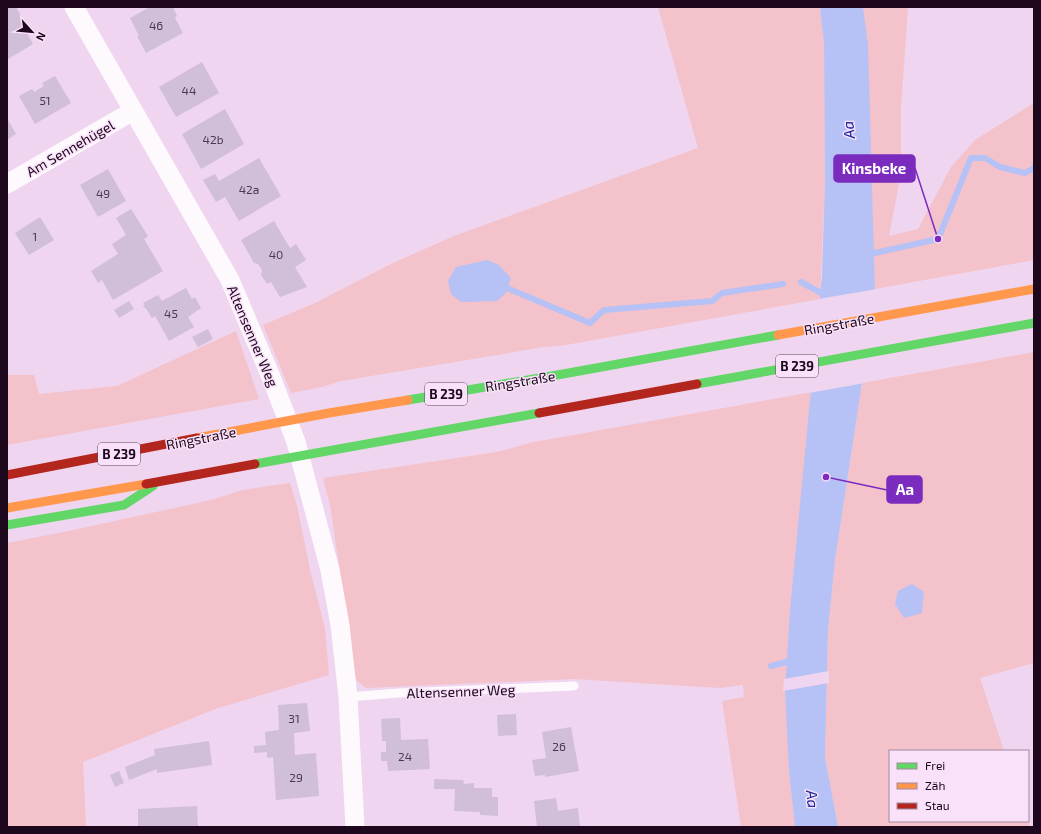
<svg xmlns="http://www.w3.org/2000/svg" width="1041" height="834" viewBox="0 0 1041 834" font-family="'Exo 2',sans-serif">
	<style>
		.green { fill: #f4c2ca }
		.water { fill: #b6c1f5 }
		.pier { fill: #efd5ef }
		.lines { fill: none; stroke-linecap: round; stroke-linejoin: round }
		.stream { stroke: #b6c1f5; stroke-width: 6 }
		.building { fill: #d1bed9 }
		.lane { stroke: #fdf9fd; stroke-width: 9 }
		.street { stroke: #fdf9fd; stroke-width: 19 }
		.fast { stroke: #63d668; stroke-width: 9 }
		.slow { stroke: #ff974d; stroke-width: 9 }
		.jam { stroke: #b3261e; stroke-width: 9 }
		.labels { text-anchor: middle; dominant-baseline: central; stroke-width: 3; stroke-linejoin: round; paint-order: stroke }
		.number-label { font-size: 12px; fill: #4c384e }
		.shield { fill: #f9e1f9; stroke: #5f495f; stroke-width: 1 }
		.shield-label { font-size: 13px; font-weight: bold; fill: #1d081d }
		.street-label { font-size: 14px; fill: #1d081d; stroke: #f9e1f9 }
		.water-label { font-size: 15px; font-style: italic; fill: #12269b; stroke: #f9e1f9 }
		.leader { fill: none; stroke: #7b2cbf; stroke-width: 1.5 }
		.callout-dot { fill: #7b2cbf; stroke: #f9e1f9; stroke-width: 1.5 }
		.callout { fill: #7b2cbf; stroke: #7b2cbf; stroke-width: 1.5 }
		.callout-label { font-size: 15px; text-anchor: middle; font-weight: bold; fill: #fff }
	</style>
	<rect width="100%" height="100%" fill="#efd5ef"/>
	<path class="green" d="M658,7H820L824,45L825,181L820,299L566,345L544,347L341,381L322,387L291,393L263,325L315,303L393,263L454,236L698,148Z
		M863,7H908L901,107V173L889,236L918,229L951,167L975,140L1034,103V260L875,289L871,169Z
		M236,331L259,399L7,445V375H34L39,394L117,386Z
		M1034,352V663L980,678L1004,751H890V821H1028L1030,827H838L825,757L828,630L835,560L862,383Z
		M812,392L790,609L786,678L789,772L795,827H741L722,701L744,697L743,685L720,688L575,679L366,688L356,680L330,505L323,478L497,452L533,442L557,438Z
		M290,483L297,506L311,574L325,628L329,675L218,708L83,762L86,827H7V543L69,531L211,500L243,490Z"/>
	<path class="water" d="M820,7H863L868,45L875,289L862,383L835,560L828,630L825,757L838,827H795L789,772L785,690L790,609L822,275L825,181L824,45Z
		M487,260L499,265L511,278L506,293L497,301L461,302L451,294L448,281L456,267Z
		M912,584L924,592L922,613L904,618L895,604L898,591Z"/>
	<path class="pier" d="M877,289L865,383L809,393L818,299Z
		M829,671V683L783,691L784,679Z"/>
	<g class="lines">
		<path class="stream" d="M866,255L938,239L971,158H985L1000,167L1025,173L1034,168
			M801,282L823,294L828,293
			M507,288L590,323L604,310L712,301L722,293L783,284
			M771,666L794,660"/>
	</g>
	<path class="building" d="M7,7H16L30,31L27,33L33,44L8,59L7,57Z
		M150,7H173L177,16L175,18L183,33L146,53L137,36H139L130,18Z
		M202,62L219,93L176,117L159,87Z
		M55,76L71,103L35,124L19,96L32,89L34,92L44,86L42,83Z
		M225,109L244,144L201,169L182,134Z
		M7,118L16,134L7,140Z
		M259,158L281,196L239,221L225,197L216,202L203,180L215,174L219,181Z
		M108,169L126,201L98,217L80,185Z
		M131,209L148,236L144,239L163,271L113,300L102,280L98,283L91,271L118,254L112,244L126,235L116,218Z
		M40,217L54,240L29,255L15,233Z
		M274,221L290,248L296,244L306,260L295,267L307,287L280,297L271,282L267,284L261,275L262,270L258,264L254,263L241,240Z
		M186,288L192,299L195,297L201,308L188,317L194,327L169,341L155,316L152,318L145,307L144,308L143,306L145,305L143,303L158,295L162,301Z
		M129,301L134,309L119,318L114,310Z
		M208,329L213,339L198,347L192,337Z
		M307,703L310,731L294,733L295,755L316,753L319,796L276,800L273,757L267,758V752L254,753V746L266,745L265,732L279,730L278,705Z
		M516,714L517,735L498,736L497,715Z
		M400,718L401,740L428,739L430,769L388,771L387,761H381V752H386V741H382L381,719Z
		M571,727L579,771L545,777V775L535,776L532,760L546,758L542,732Z
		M209,741L212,765L157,773V769L129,780L125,767L155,755L154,749Z
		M119,771L124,783L115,787L110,775Z
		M434,779L463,780L464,784L474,783V788H492V797H498V816L480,815V812L454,811L455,789H434Z
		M556,798L558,811L578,808L580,827H537L534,801Z
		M197,806L198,827H138V809Z"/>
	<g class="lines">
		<path class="lane" d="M348,697L399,693L574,686"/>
		<path class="street" d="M74,7L230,280L271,377L296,442L330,570L340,625L348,697L355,827
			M7,184L133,111"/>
		<path class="fast" d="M697,384L1034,323
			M408,400L563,374L778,335
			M255,464L539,413
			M7,525L124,505L153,486"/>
		<path class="slow" d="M778,335L1034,289
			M197,438L329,413L408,400
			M7,508L146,484"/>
		<path class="jam" d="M539,413L697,384
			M7,475L197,438
			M146,484L255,464"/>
	</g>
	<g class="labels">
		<g class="number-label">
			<text x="156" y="25">46</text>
			<text x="189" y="90">44</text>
			<text x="45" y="100">51</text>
			<text x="213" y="139">42b</text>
			<text x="249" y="189">42a</text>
			<text x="103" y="193">49</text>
			<text x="35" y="236">1</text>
			<text x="276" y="254">40</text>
			<text x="171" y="313">45</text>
			<text x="294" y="718">31</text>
			<text x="559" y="746">26</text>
			<text x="405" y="756">24</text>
			<text x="296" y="777">29</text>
		</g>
		<g class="shield">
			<rect x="776" y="355" width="42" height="22" rx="3"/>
			<rect x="425" y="383" width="42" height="22" rx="3"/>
			<rect x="98" y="443" width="42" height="22" rx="3"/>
		</g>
		<g class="shield-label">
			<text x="797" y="366">B 239</text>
			<text x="446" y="394">B 239</text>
			<text x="119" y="454">B 239</text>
		</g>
		<g class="street-label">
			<text transform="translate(70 148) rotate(-30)">Am Sennehügel</text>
			<text transform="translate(839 324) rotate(-10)">Ringstraße</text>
			<text transform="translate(253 336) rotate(67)">Altensenner Weg</text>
			<text transform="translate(520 381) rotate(-9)">Ringstraße</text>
			<text transform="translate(201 438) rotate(-11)">Ringstraße</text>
			<text transform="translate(461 691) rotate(-2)">Altensenner Weg</text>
		</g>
		<g class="water-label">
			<text transform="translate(848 130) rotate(-96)">Aa</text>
			<text transform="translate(813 799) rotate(83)">Aa</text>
		</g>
	</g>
	<path class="leader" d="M938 239L915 168M826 477L887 490"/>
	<g class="callout-dot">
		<circle cx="938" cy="239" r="4"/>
		<circle cx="826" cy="477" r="4"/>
	</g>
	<g class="callout">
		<rect x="834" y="155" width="81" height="27" rx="4"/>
		<rect x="887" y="476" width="35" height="27" rx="4"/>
	</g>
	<g class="callout-label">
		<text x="874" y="174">Kinsbeke</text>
		<text x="905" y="495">Aa</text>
	</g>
	<rect width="1041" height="834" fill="none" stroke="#1d081d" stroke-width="16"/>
	<rect x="889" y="750" width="140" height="72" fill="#f9e1f9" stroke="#a18aa1"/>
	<rect x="897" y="763" width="20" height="6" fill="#63d668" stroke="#a18aa1"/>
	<text x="925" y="770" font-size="12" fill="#1d081d">Frei</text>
	<rect x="897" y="783" width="20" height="6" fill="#ff974d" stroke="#a18aa1"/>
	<text x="925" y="790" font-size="12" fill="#1d081d">Zäh</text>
	<rect x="897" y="803" width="20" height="6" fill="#b3261e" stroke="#a18aa1"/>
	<text x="925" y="810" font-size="12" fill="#1d081d">Stau</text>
	<g transform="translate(32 32) rotate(117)" stroke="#f9e1f9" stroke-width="3" paint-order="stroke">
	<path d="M0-3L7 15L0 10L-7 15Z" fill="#1d081d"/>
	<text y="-6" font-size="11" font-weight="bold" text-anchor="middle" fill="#1d081d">N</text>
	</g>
</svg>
